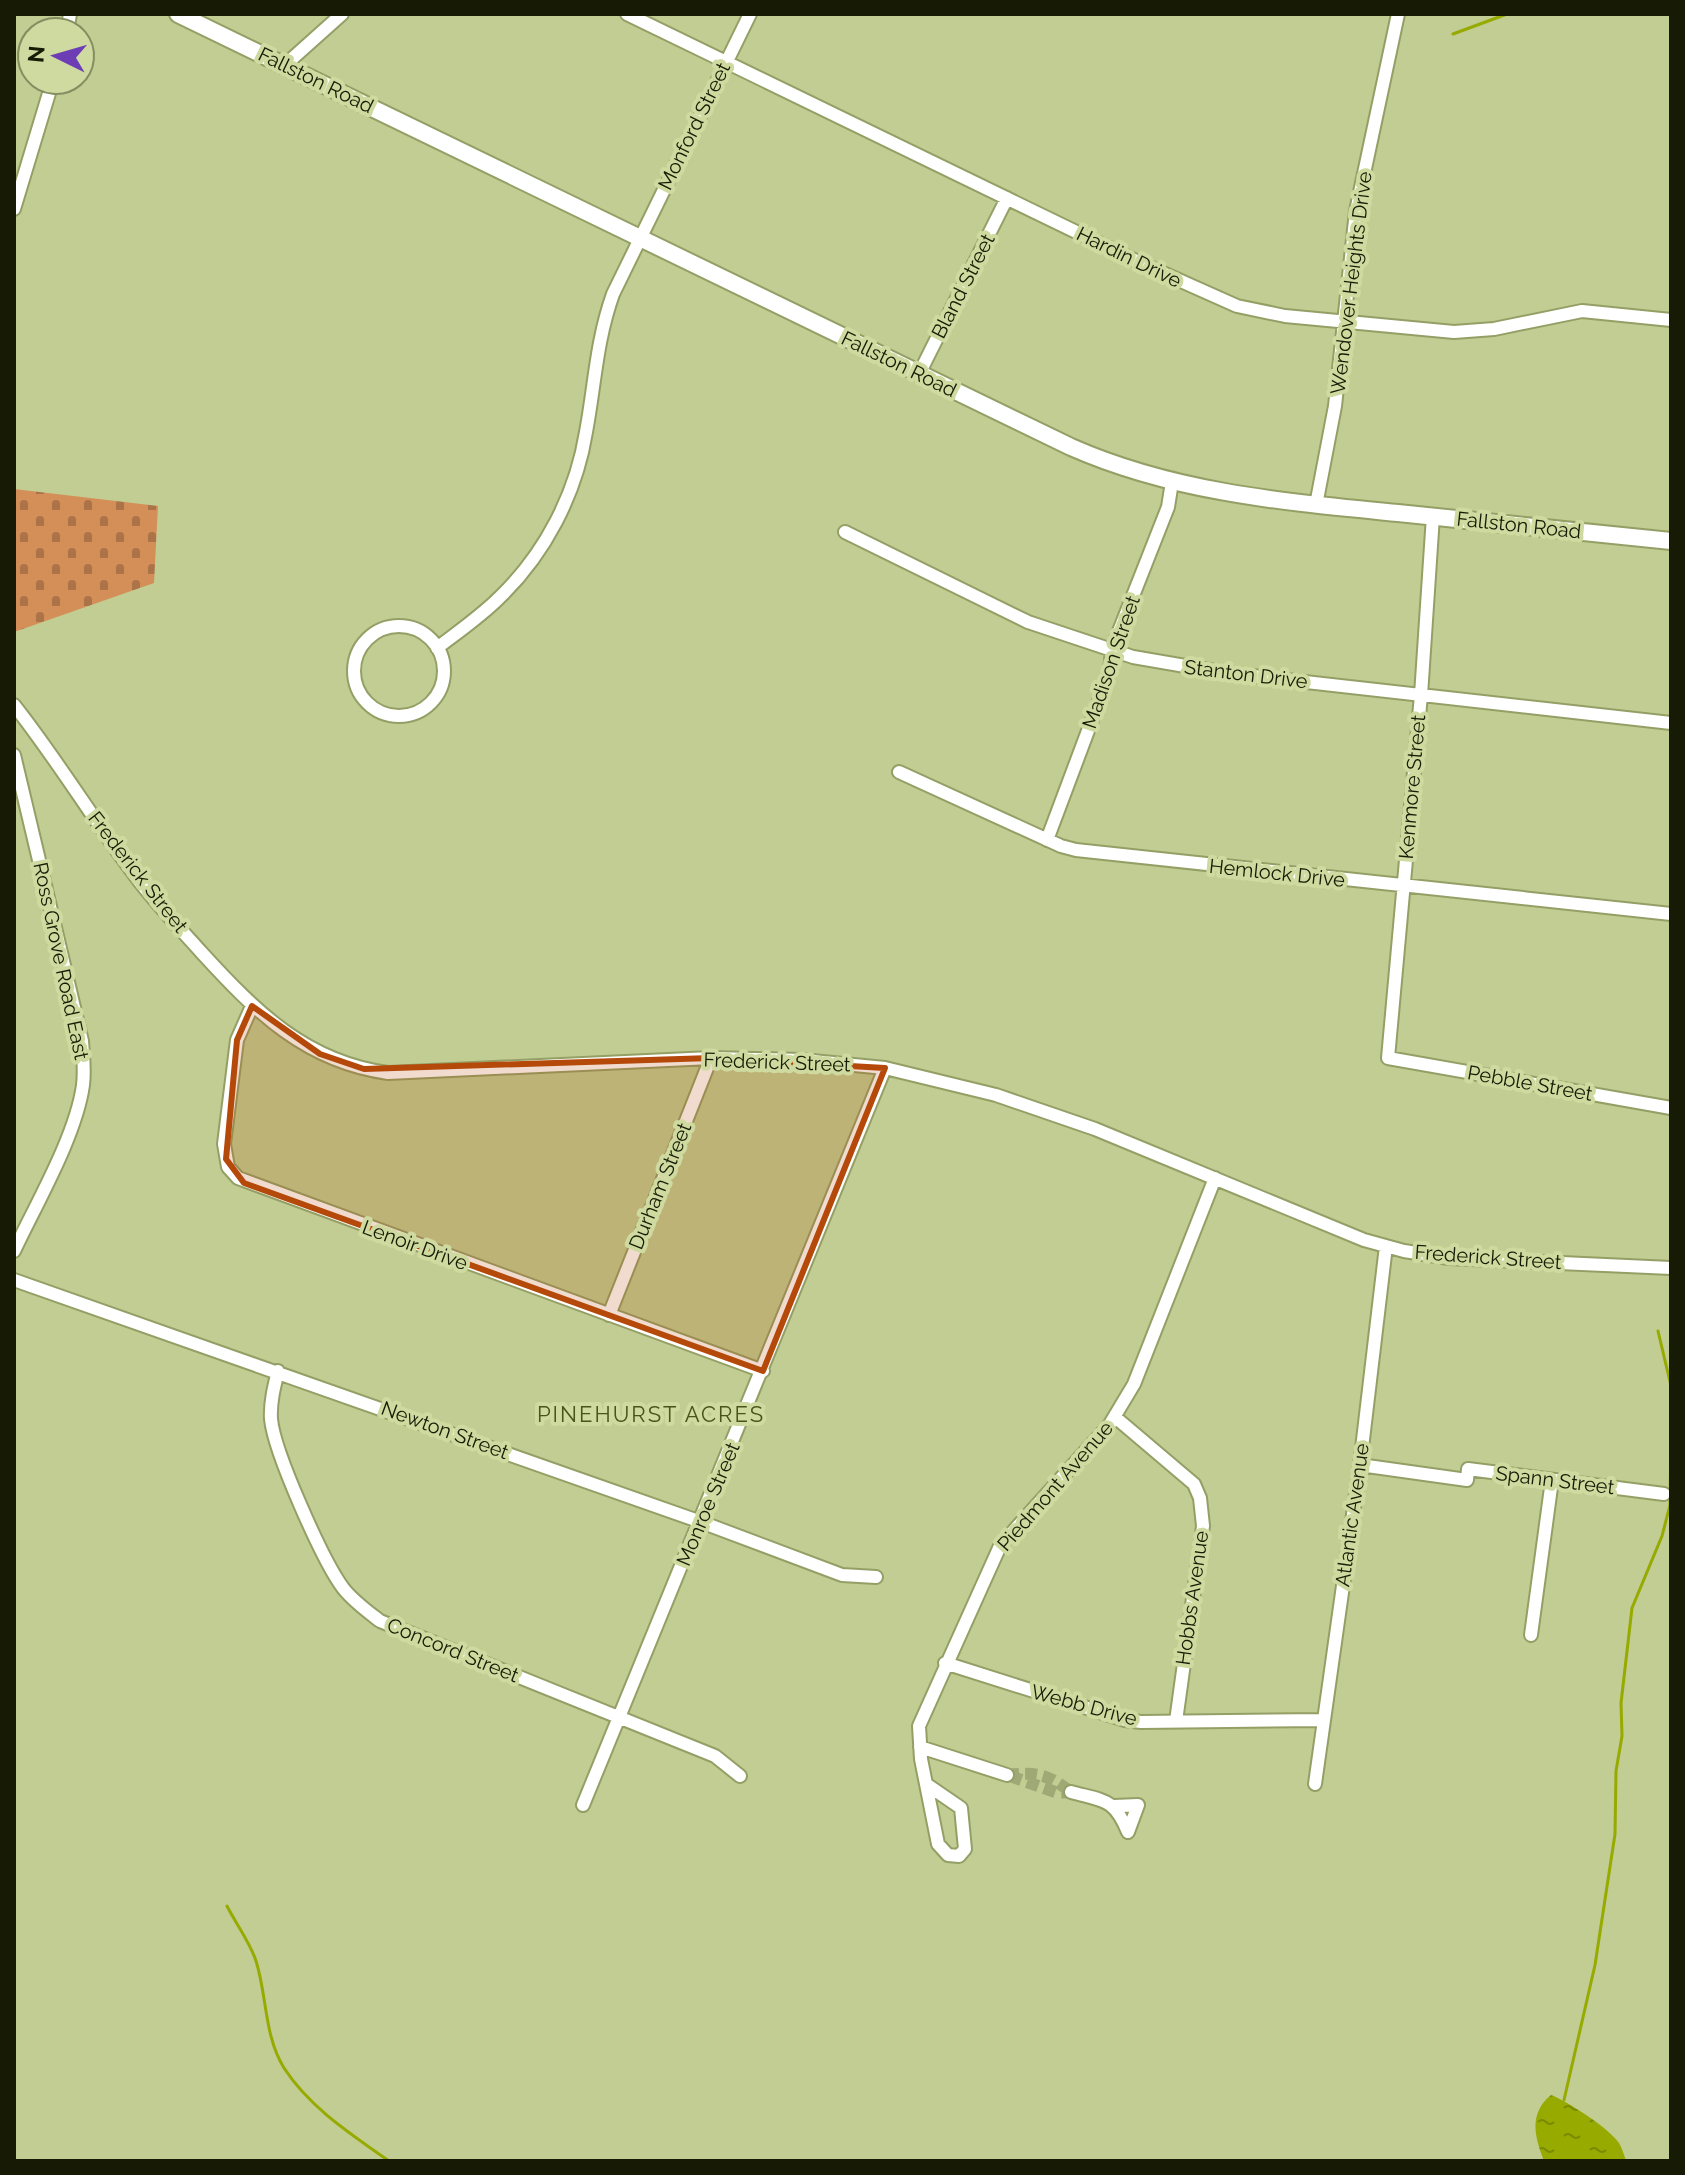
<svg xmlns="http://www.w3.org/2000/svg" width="1685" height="2175" font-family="Raleway,sans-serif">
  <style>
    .cemetery { fill: url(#cemetery-stones) }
    .water { fill: url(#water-ripples) }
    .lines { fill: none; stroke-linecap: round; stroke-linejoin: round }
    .stream { stroke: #97aa00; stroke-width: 3 }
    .minor-tunnel { stroke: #9fa976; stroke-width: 12; stroke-dasharray: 12 6; stroke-linecap: butt }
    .minor-casing { stroke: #949f66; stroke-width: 16 }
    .major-casing { stroke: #949f66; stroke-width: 20 }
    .minor { stroke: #fff; stroke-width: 12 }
    .major { stroke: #fff; stroke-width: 16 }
    .marked { fill: #b4490a; fill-opacity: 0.2; stroke: #b4490a; stroke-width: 6; stroke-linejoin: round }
    .labels { text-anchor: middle; stroke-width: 8; stroke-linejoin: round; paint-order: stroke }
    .street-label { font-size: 20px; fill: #171a04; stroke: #ceda9f }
    .neighbourhood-label { font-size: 22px; letter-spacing: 2px; fill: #4a531b; stroke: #ceda9f }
  </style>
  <defs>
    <pattern id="cemetery-stones" width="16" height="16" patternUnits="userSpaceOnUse" patternTransform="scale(2)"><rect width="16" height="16" fill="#d48e58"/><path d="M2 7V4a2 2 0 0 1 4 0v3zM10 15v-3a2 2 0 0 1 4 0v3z" fill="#ab7347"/></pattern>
    <pattern id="water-ripples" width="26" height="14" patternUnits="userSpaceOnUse" patternTransform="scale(2)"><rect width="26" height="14" fill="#97aa00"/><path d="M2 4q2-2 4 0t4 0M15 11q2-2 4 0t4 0" fill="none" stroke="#7a8a00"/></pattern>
  </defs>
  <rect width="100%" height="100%" fill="#c1cd92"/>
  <!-- cemetery -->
  <path class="cemetery" d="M14 489 158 506 154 583 14 632Z"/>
  <!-- water -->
  <path class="water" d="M1551 2095C1567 2101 1610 2129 1619 2143 1622 2148 1624 2155 1626 2161H1544C1535 2137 1528 2114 1551 2095Z"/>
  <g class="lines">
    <!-- stream -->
    <path class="stream" d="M1453 34 1507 14
      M1658 1331 1671 1386
      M227 1906C236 1924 250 1942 256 1961 267 1995 264 2036 284 2068 310 2108 351 2134 389 2161
      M1564 2100 1595 1965 1615 1834 1616 1771 1622 1736 1621 1703 1632 1608 1662 1536 1670 1505 1671 1436"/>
    <!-- minor-tunnel -->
    <path class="minor-tunnel" d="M1007 1775C1038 1772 1047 1774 1071 1792
      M1010 1776 1058 1793 1071 1792"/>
    <!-- minor casing -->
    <g class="minor-casing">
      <path id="minor" d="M627 14 1136 261 1237 306 1285 316 1454 332 1494 329 1582 311 1671 320
        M67 32 70 14
        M285 65 342 14
        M14 209 53 80
        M919 374 1007 198
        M1316 505 1335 406 1356 211 1398 14
        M1433 516 1421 695 1388 1058 1671 1108
        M845 532 1028 622 1133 657 1226 673 1671 723
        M354 671a45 45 0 1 1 90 0a45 45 0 1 1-90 0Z
        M437 648C458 632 481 616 499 598 545 554 576 494 586 432 595 384 596 342 613 294L750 14
        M14 705C56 758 91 816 131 870 152 900 178 926 202 953 256 1012 306 1062 388 1073L711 1058 802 1060 885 1068 996 1095 1095 1129 1364 1240 1404 1251 1449 1258 1671 1268
        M14 755 82 1041C83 1056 85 1070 83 1085 76 1136 36 1204 14 1251
        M899 772 1061 846 1076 850 1671 914
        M1047 840 1110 672 1112 649 1168 507 1172 482
        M252 1006 237 1040 224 1144 228 1167 238 1178 763 1371
        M14 1280 701 1522 842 1575 876 1577
        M609 1315 711 1058
        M278 1371C274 1387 270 1403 271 1419 274 1452 323 1561 343 1588 353 1601 367 1611 380 1621L715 1756 740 1776
        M1115 1417 1194 1484 1200 1498 1203 1526 1176 1721
        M1360 1465 1467 1480 1468 1469 1664 1494
        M1531 1635 1552 1480
        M945 1663 1125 1720 1141 1722 1324 1720
        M920 1747 1007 1775
        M926 1784 961 1808 965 1849 959 1856 948 1855 938 1844 921 1759 919 1726 1000 1546 1110 1424 1134 1384 1215 1178
        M1315 1784 1360 1465 1386 1246
        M1071 1792C1104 1801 1114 1798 1128 1832
        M583 1805 885 1068
        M1114 1806 1138 1805 1128 1832"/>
    </g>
    <!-- major casing -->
    <g class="major-casing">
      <path id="major" d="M178 14 1071 447C1175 493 1286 502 1398 513 1489 522 1580 531 1671 541"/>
    </g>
    <!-- minor -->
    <use href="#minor" class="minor"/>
    <!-- major -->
    <use href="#major" class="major"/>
  </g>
  <!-- marked area -->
  <path class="marked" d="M252 1006 320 1054 364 1069 711 1058 885 1068 763 1371 244 1183 226 1159 237 1040Z"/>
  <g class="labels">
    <!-- street labels -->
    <g class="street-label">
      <text transform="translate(316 80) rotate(26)" y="7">Fallston Road</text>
      <text transform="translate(694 126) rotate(-64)" y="7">Monford Street</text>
      <text transform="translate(1129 257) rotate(26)" y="7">Hardin Drive</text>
      <text transform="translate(1351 283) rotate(-83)" y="7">Wendover Heights Drive</text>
      <text transform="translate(963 286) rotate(-63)" y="7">Bland Street</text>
      <text transform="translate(899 364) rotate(26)" y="7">Fallston Road</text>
      <text transform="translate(1519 525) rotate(6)" y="7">Fallston Road</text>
      <text transform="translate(1111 662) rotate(-71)" y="7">Madison Street</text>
      <text transform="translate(1246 674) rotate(7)" y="7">Stanton Drive</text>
      <text transform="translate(1412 787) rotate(-85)" y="7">Kenmore Street</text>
      <text transform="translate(138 872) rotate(52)" y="7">Frederick Street</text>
      <text transform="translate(1277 873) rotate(6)" y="7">Hemlock Drive</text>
      <text transform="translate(61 961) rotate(78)" y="7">Ross Grove Road East</text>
      <text transform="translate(777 1062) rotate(2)" y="7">Frederick Street</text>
      <text transform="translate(1530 1083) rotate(10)" y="7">Pebble Street</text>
      <text transform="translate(660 1186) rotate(-68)" y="7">Durham Street</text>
      <text transform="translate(415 1245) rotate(20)" y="7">Lenoir Drive</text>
      <text transform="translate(1488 1257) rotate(4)" y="7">Frederick Street</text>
      <text transform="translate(445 1430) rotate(20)" y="7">Newton Street</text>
      <text transform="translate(1555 1480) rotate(7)" y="7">Spann Street</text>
      <text transform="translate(1055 1486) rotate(-49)" y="7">Piedmont Avenue</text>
      <text transform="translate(708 1504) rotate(-67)" y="7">Monroe Street</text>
      <text transform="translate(1352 1515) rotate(-82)" y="7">Atlantic Avenue</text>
      <text transform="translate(1192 1598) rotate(-82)" y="7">Hobbs Avenue</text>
      <text transform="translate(453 1650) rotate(22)" y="7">Concord Street</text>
      <text transform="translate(1084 1705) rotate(15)" y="7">Webb Drive</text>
    </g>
    <!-- neighbourhood labels -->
    <g class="neighbourhood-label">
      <text x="651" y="1422">PINEHURST ACRES</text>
    </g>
  </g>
  <!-- border -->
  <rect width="1685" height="2175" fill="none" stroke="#171a04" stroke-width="32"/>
  <!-- north arrow -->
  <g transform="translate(56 56) rotate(275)"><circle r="38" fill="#ceda9f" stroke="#858d61" stroke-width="2"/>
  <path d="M0-6L14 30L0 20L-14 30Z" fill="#6c3db5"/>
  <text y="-12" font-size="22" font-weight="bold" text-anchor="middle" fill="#171a04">N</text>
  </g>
</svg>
